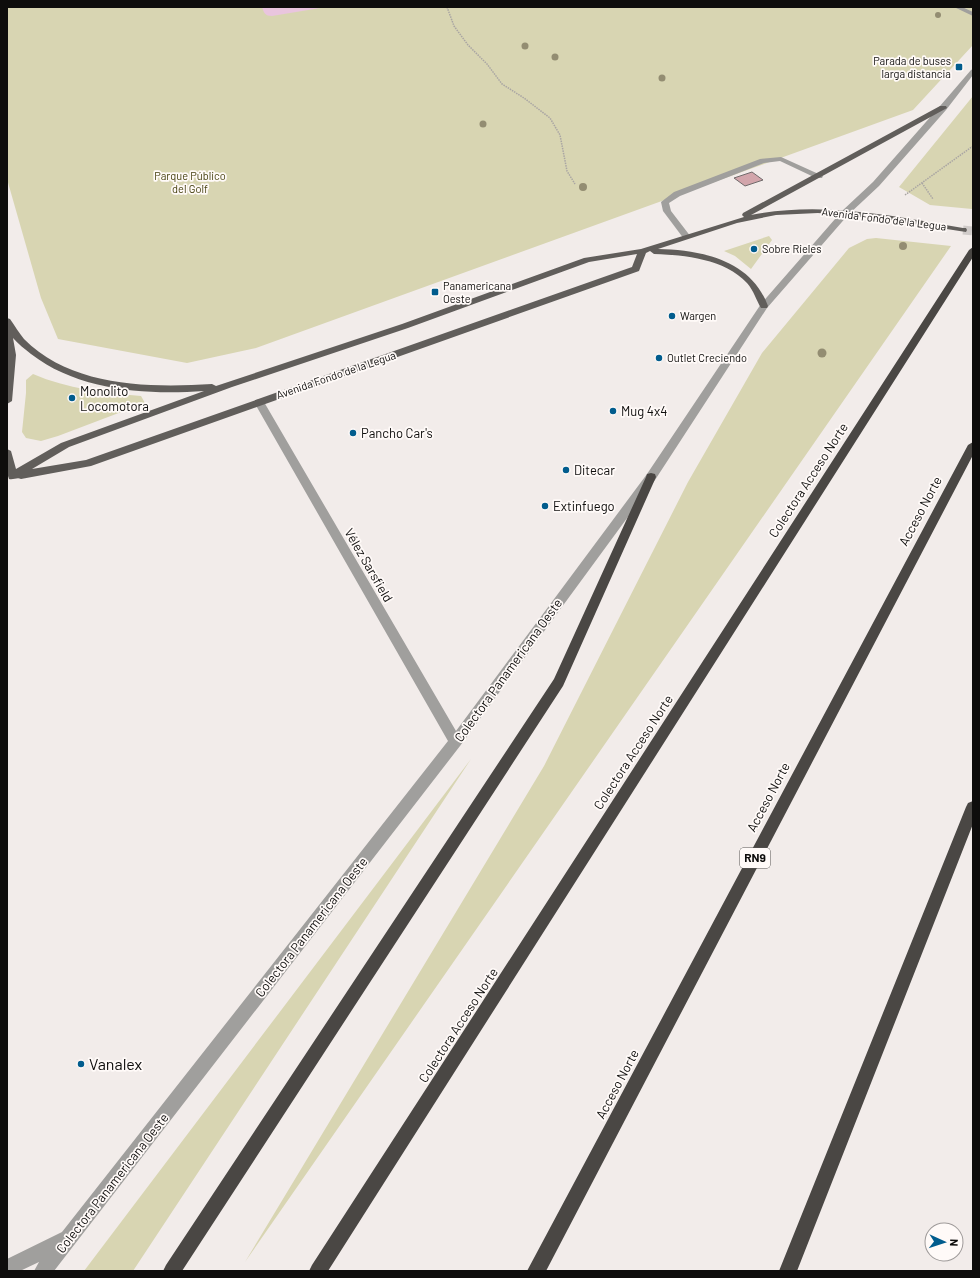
<svg xmlns="http://www.w3.org/2000/svg" width="980" height="1278" font-family="Barlow,sans-serif">
  <style>
    .green { fill: #d8d5b2 }
    .water { fill: #e9c5de }
    .building { fill: #d2a5ab; stroke: #706a6b }
    .lines { fill: none; stroke-linecap: round; stroke-linejoin: round }
    .major-tunnel { stroke: #d0cbc9; stroke-width: 9; stroke-dasharray: 9 4.5; stroke-linecap: butt }
    .path { stroke: #a9a5a3; stroke-width: 1.5; stroke-dasharray: 1.5 1; stroke-linecap: butt }
    .minor { fill: #a09f9d; fill-rule: evenodd }
    .major { fill: #615e5b; fill-rule: evenodd }
    .highway { fill: #4a4744; fill-rule: evenodd }
    .tree { fill: #938d72 }
    .poi-dot { fill: #015c8d; stroke: #fffaf8; stroke-width: 1.5 }
    .labels { text-anchor: middle; stroke-width: 3.5; stroke-linejoin: round; paint-order: stroke }
    .far-poi-label { font-size: 11px; fill: #0e0d0c; stroke: #fffaf8; text-anchor: start }
    .far-park-label { font-size: 11px; fill: #45400f; stroke: #fffaf8 }
    .far-street-label { font-size: 11px; fill: #0e0d0c; stroke: #fffaf8 }
    .shield { fill: #fffaf8; stroke: #565453; stroke-width: 1 }
    .shield-label { font-size: 12px; font-weight: bold; fill: #0e0d0c }
    .poi-label { font-size: 13px; fill: #0e0d0c; stroke: #fffaf8; text-anchor: start }
    .street-label { font-size: 13px; fill: #0e0d0c; stroke: #fffaf8 }
    .near-poi-label { font-size: 16px; fill: #0e0d0c; stroke: #fffaf8; text-anchor: start }
  </style>
  <rect width="100%" height="100%" fill="#f2ecea"/>
  <!-- green -->
  <path class="green" d="M7 7H973V45L913 110 256 348 187 363 58 339 41 298 7 179Z
    M973 96V206L972 209 930 205 899 187Z
    M769 236 772 240 751 269 735 256 724 251Z
    M876 238 951 246 245 1262 544 766 688 482 762 353 849 248 867 239Z
    M33 374C68 389 104 393 141 396L145 403 58 436 41 441 26 438 22 432 26 393V380Z
    M471 759 133 1271H84Z"/>
  <!-- water -->
  <path class="water" d="M262 7H326L272 16C265 16 264 13 262 7Z"/>
  <!-- building -->
  <path class="building" d="M752 172 763 180 745 186 734 178Z"/>
  <g class="lines">
    <!-- major-tunnel -->
    <path class="major-tunnel" d="M963 230 973 231"/>
    <!-- path -->
    <path class="path" d="M447 7 454 26 468 45 487 64 502 84 524 98 550 118 560 135 567 171 575 184
      M922 183 933 199
      M905 195 973 146"/>
    <!-- minor -->
    <path class="minor" d="M954 7H962L973 12V16Z
      M973 69V75L946 110 879 186 848 215 767 308 655 480 460 746 54 1271H34L39 1262 20 1271H7V1259L62 1232 448 741 254 402 256 400 259 399 264 402 456 731 647 474 761 304 842 211 873 182 940 106 971 70Z
      M781 157 823 176 822 178H816L780 161 764 163 680 196 669 203 671 211 691 237 687 239H684L663 211 661 202 674 192 760 159Z"/>
    <!-- major -->
    <path class="major" d="M940 106H946L947 108 751 215C823 201 892 216 963 228H966L967 230 966 232 882 219 818 213 776 215 737 223 658 249C702 250 751 260 768 306L767 308H761C756 300 754 291 747 283 725 259 685 255 654 254L650 251 646 253 639 271 91 466 21 479C17 477 14 480 9 479L8 476 7 449 11 451 16 469 61 443 204 391C146 395 79 391 31 354 25 349 18 344 13 338L16 355 12 401 7 404V318L10 319C15 326 19 333 24 339 71 387 150 388 212 384L216 386 402 324 584 258 641 249 744 217 742 215 743 213ZM637 254 632 267 86 460 32 469 69 447 232 387 408 328 589 262Z"/>
    <!-- highway -->
    <path class="highway" d="M973 247V257L328 1271H309L312 1265 969 250Z
      M973 442V455L546 1271H527L968 445Z
      M651 473 655 474 656 477 563 686 182 1271H163L166 1265 554 679 646 477 647 474Z
      M973 801V824L797 1271H779L966 807 968 803Z"/>
  </g>
  <!-- trees -->
  <g class="tree">
    <circle cx="938" cy="15" r="3"/>
    <circle cx="525" cy="46" r="3.5"/>
    <circle cx="555" cy="57" r="3.5"/>
    <circle cx="662" cy="78" r="3.5"/>
    <circle cx="483" cy="124" r="3.5"/>
    <circle cx="583" cy="187" r="4"/>
    <circle cx="903" cy="246" r="4"/>
    <circle cx="822" cy="353" r="4.5"/>
  </g>
  <!-- markers -->
  <g class="poi-dot">
    <rect x="955" y="63" width="8" height="8" rx="2"/>
    <circle cx="754" cy="249" r="4"/>
    <rect x="431" y="288" width="8" height="8" rx="2"/>
    <circle cx="672" cy="316" r="4"/>
    <circle cx="659" cy="358" r="4"/>
    <circle cx="72" cy="398" r="4"/>
    <circle cx="613" cy="411" r="4"/>
    <circle cx="353" cy="433" r="4"/>
    <circle cx="566" cy="470" r="4"/>
    <circle cx="545" cy="506" r="4"/>
    <circle cx="81" cy="1064" r="4"/>
  </g>
  <g class="labels">
    <!-- far-poi labels -->
    <g class="far-poi-label">
      <text x="951" y="65" text-anchor="end">Parada de buses<tspan x="951" dy="13">larga distancia</tspan></text>
      <text x="762" y="253">Sobre Rieles</text>
      <text x="443" y="290">Panamericana<tspan x="443" dy="13">Oeste</tspan></text>
      <text x="680" y="320">Wargen</text>
      <text x="667" y="362">Outlet Creciendo</text>
    </g>
    <!-- far-park labels -->
    <g class="far-park-label">
      <text x="190" y="180">Parque Público<tspan x="190" dy="13">del Golf</tspan></text>
    </g>
    <!-- far-street labels -->
    <g class="far-street-label">
      <text transform="translate(884 219) rotate(7)" y="4">Avenida Fondo de la Legua</text>
      <text transform="translate(336 375) rotate(-19)" y="4">Avenida Fondo de la Legua</text>
    </g>
    <!-- shield labels -->
    <rect class="shield" x="740" y="848" width="30" height="20" rx="3"/>
    <g class="shield-label">
      <text x="755" y="862">RN9</text>
    </g>
    <!-- poi labels -->
    <g class="poi-label">
      <text x="80" y="396">Monolito<tspan x="80" dy="15">Locomotora</tspan></text>
      <text x="621" y="416">Mug 4x4</text>
      <text x="361" y="438">Pancho Car's</text>
      <text x="574" y="475">Ditecar</text>
      <text x="553" y="511">Extinfuego</text>
    </g>
    <!-- street labels -->
    <g class="street-label">
      <text transform="translate(808 480) rotate(-57)" y="5">Colectora Acceso Norte</text>
      <text transform="translate(920 511) rotate(-62)" y="5">Acceso Norte</text>
      <text transform="translate(369 565) rotate(60)" y="5">Vélez Sarsfield</text>
      <text transform="translate(508 670) rotate(-54)" y="5">Colectora Panamericana Oeste</text>
      <text transform="translate(633 752) rotate(-57)" y="5">Colectora Acceso Norte</text>
      <text transform="translate(768 797) rotate(-62)" y="5">Acceso Norte</text>
      <text transform="translate(311 927) rotate(-52)" y="5">Colectora Panamericana Oeste</text>
      <text transform="translate(458 1025) rotate(-57)" y="5">Colectora Acceso Norte</text>
      <text transform="translate(617 1084) rotate(-62)" y="5">Acceso Norte</text>
      <text transform="translate(112 1183) rotate(-52)" y="5">Colectora Panamericana Oeste</text>
    </g>
    <!-- near-poi labels -->
    <g class="near-poi-label">
      <text x="89" y="1070">Vanalex</text>
    </g>
  </g>
  <!-- border -->
  <rect width="980" height="1278" fill="none" stroke="#0e0d0c" stroke-width="16"/>
  <!-- north arrow -->
  <g transform="translate(944 1242) rotate(93)"><circle r="19" fill="#fffaf8" stroke="#9f9b9a"/>
  <path d="M0-3L7 15L0 10L-7 15Z" fill="#015c8d"/>
  <text y="-6" font-size="11" font-weight="bold" text-anchor="middle" fill="#0e0d0c">N</text>
  </g>
</svg>
